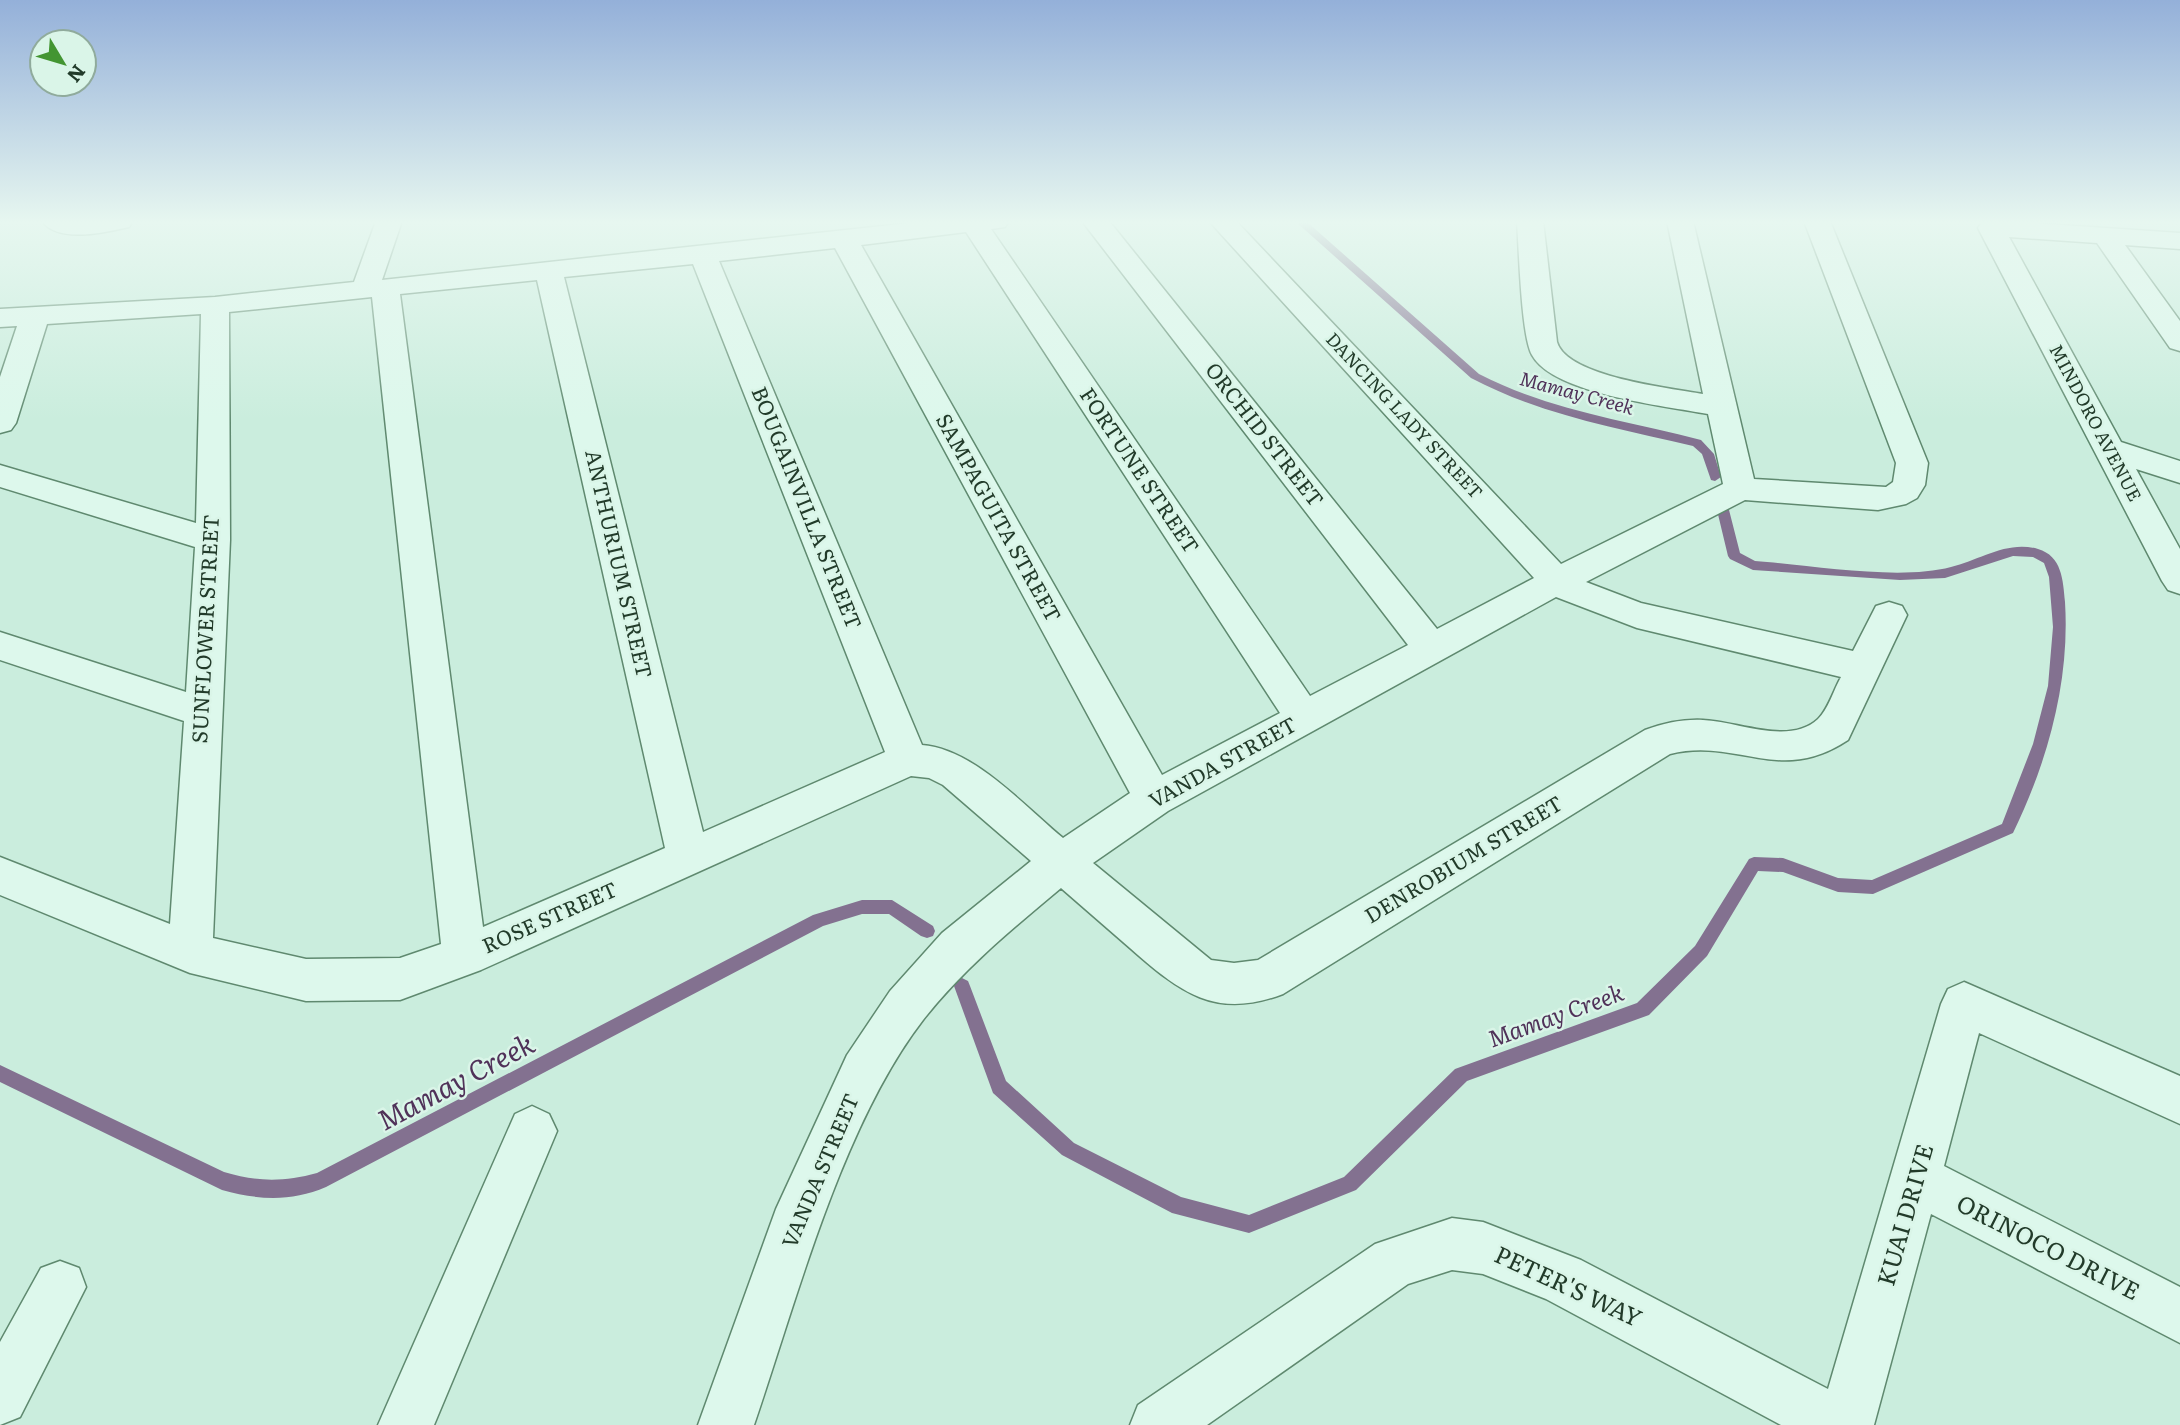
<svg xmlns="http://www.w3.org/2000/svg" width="2180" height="1425" font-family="Literata,serif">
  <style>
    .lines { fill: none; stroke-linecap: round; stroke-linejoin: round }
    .stream { fill: #837190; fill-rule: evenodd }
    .minor-casing { stroke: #5f896f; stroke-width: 3 }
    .minor { fill: #ddf8ec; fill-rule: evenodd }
    .labels { text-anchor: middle; stroke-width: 5; stroke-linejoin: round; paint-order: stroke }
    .far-street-label { font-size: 18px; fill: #223b2a; stroke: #daf5e8 }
    .far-water-label { font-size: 19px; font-style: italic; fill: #503259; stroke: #daf5e8 }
    .street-label { font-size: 21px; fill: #223b2a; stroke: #daf5e8 }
    .water-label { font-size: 23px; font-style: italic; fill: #503259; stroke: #daf5e8 }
    .near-street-label { font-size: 24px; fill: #223b2a; stroke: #daf5e8 }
    .near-water-label { font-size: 28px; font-style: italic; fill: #503259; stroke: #daf5e8 }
  </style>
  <rect width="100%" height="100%" fill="#caeddd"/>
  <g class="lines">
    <!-- stream -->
    <path class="stream" d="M1295 221H1306L1479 374C1551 411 1624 420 1701 440L1714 454 1721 477 1715 481 1711 480 1702 454 1693 446C1617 428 1541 415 1471 378Z
      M1722 502 1728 506 1740 553 1755 561C1810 565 1899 581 1951 567 1980 560 2007 540 2038 549 2062 556 2063 580 2065 602 2070 681 2048 761 2013 833L1873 894 1838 892 1783 872 1758 871 1707 956 1649 1015 1467 1081 1356 1190 1249 1233 1172 1213 1062 1155 993 1093 954 986 956 981 962 978 968 981 970 986 1006 1081 1074 1143 1181 1197 1249 1215 1344 1177 1455 1069 1637 1003 1695 946 1749 859 1754 857 1783 858 1838 878 1872 880 2002 824 2033 744 2048 686 2053 627 2049 577 2044 563 2033 557 2013 556 1945 578 1900 580 1753 570 1730 559 1728 556 1716 506Z
      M862 900H892L933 926 935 931 933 936 927 938 921 936 889 914H862L823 926 326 1187C291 1202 258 1200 222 1190L0 1082V1065L224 1172C257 1182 284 1182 317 1173L813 915Z"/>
    <!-- minor casing -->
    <g class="minor-casing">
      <path id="minor" d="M42 221H133L129 227C107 232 58 244 42 221Z
        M376 221H402L382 280 929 221H1009L1005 227 991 229 1310 696 1408 645 1082 221H1109L1437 629 1534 578 1209 221H1236L1561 564 1723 484 1708 414C1666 406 1553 394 1532 355 1521 336 1519 248 1517 221H1543L1557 342C1567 377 1670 388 1703 394L1667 221H1693L1754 479 1886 487 1893 482 1896 463 1804 221H1830L1928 463 1925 485 1917 498 1906 504 1878 510 1745 500 1586 582 1641 603 1853 651 1876 606 1889 602 1902 606 1907 615 1848 740C1779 786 1737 737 1670 754L1283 994C1215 1020 1180 992 1130 948 1107 928 1084 908 1061 888 1012 929 963 969 923 1020 842 1125 797 1299 754 1425H698L776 1209 847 1055 890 991 942 933 1031 861 943 785 929 778 911 776 481 970 400 1000 306 1001 190 973 0 895V857L170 924 184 721 0 660V632L186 692 195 547 0 487V465L196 523 201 314 47 324 16 423 11 430 0 433V377L17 326 0 327V309L215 297 354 282ZM966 232 1280 713 1162 775 861 245ZM835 248 1130 793 1063 838C1024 806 974 749 922 745L719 261ZM693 264 885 752 703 832 564 277ZM537 280 665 848 483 927 400 294ZM372 297 441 944 400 958 306 959 213 938 230 540 229 312ZM1556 597 1637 628 1841 677C1834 689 1828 710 1818 719 1789 746 1737 721 1703 720 1683 719 1664 723 1645 730L1258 960 1234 963 1211 960 1093 863 1168 811Z
        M2002 221 2180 233V249L2125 245 2180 321V351L2170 348 2097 243 2009 237 2121 442 2180 461V483L2136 469 2180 549V594L2168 590 2162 581 1978 228 1982 222Z
        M1964 982 2180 1076V1124L1979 1033 1944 1166 2180 1287V1343L1931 1214 1874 1425H1781L1546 1299 1483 1274 1452 1270 1408 1284 1207 1425H1130L1138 1405 1375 1244 1452 1218 1483 1222 1581 1260 1828 1389 1941 1004 1948 989Z
        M532 1106 549 1114 557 1131 434 1425H378L515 1114Z
        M60 1261 79 1268 86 1287 20 1417 0 1425V1342L41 1268Z"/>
    </g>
    <!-- minor -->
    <use href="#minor" class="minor"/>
  </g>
  <!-- sky -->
  <linearGradient id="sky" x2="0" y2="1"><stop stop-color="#94b0d9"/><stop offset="0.53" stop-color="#e7f7f0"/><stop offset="1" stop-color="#e7f7f0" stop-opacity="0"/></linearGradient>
  <rect width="2180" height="420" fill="url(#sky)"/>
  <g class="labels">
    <!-- far-street labels -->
    <g class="far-street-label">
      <text transform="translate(1404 416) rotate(47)" y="6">DANCING LADY STREET</text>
      <text transform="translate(2095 423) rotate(62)" y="6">MINDORO AVENUE</text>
    </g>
    <!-- far-water labels -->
    <g class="far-water-label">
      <text transform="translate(1577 393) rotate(15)" y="7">Mamay Creek</text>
    </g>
    <!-- street labels -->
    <g class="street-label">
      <text transform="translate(1264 435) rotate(52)" y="7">ORCHID STREET</text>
      <text transform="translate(1139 471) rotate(56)" y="7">FORTUNE STREET</text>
      <text transform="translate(806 508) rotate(68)" y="7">BOUGAINVILLA STREET</text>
      <text transform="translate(998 518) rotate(61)" y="7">SAMPAGUITA STREET</text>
      <text transform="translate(618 564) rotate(77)" y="7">ANTHURIUM STREET</text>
      <text transform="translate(206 629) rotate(-87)" y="7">SUNFLOWER STREET</text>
      <text transform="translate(1223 763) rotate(-29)" y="7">VANDA STREET</text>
      <text transform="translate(1464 860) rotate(-31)" y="7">DENROBIUM STREET</text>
      <text transform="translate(550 918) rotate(-24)" y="7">ROSE STREET</text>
      <text transform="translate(821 1171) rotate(-67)" y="7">VANDA STREET</text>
    </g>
    <!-- water labels -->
    <g class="water-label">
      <text transform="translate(1556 1016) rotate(-20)" y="8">Mamay Creek</text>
    </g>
    <!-- near-street labels -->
    <g class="near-street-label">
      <text transform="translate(1906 1215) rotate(-74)" y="8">KUAI DRIVE</text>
      <text transform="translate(2048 1248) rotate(27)" y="8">ORINOCO DRIVE</text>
      <text transform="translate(1568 1287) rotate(25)" y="8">PETER'S WAY</text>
    </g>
    <!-- near-water labels -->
    <g class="near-water-label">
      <text transform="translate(456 1082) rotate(-28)" y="10">Mamay Creek</text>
    </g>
  </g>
  <!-- north arrow -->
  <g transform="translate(63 63) rotate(128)"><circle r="33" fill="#daf5e8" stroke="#90ab9c" stroke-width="2"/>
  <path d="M0-5L12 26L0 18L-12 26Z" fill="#439532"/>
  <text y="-10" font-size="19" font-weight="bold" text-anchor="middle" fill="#223b2a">N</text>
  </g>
</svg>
